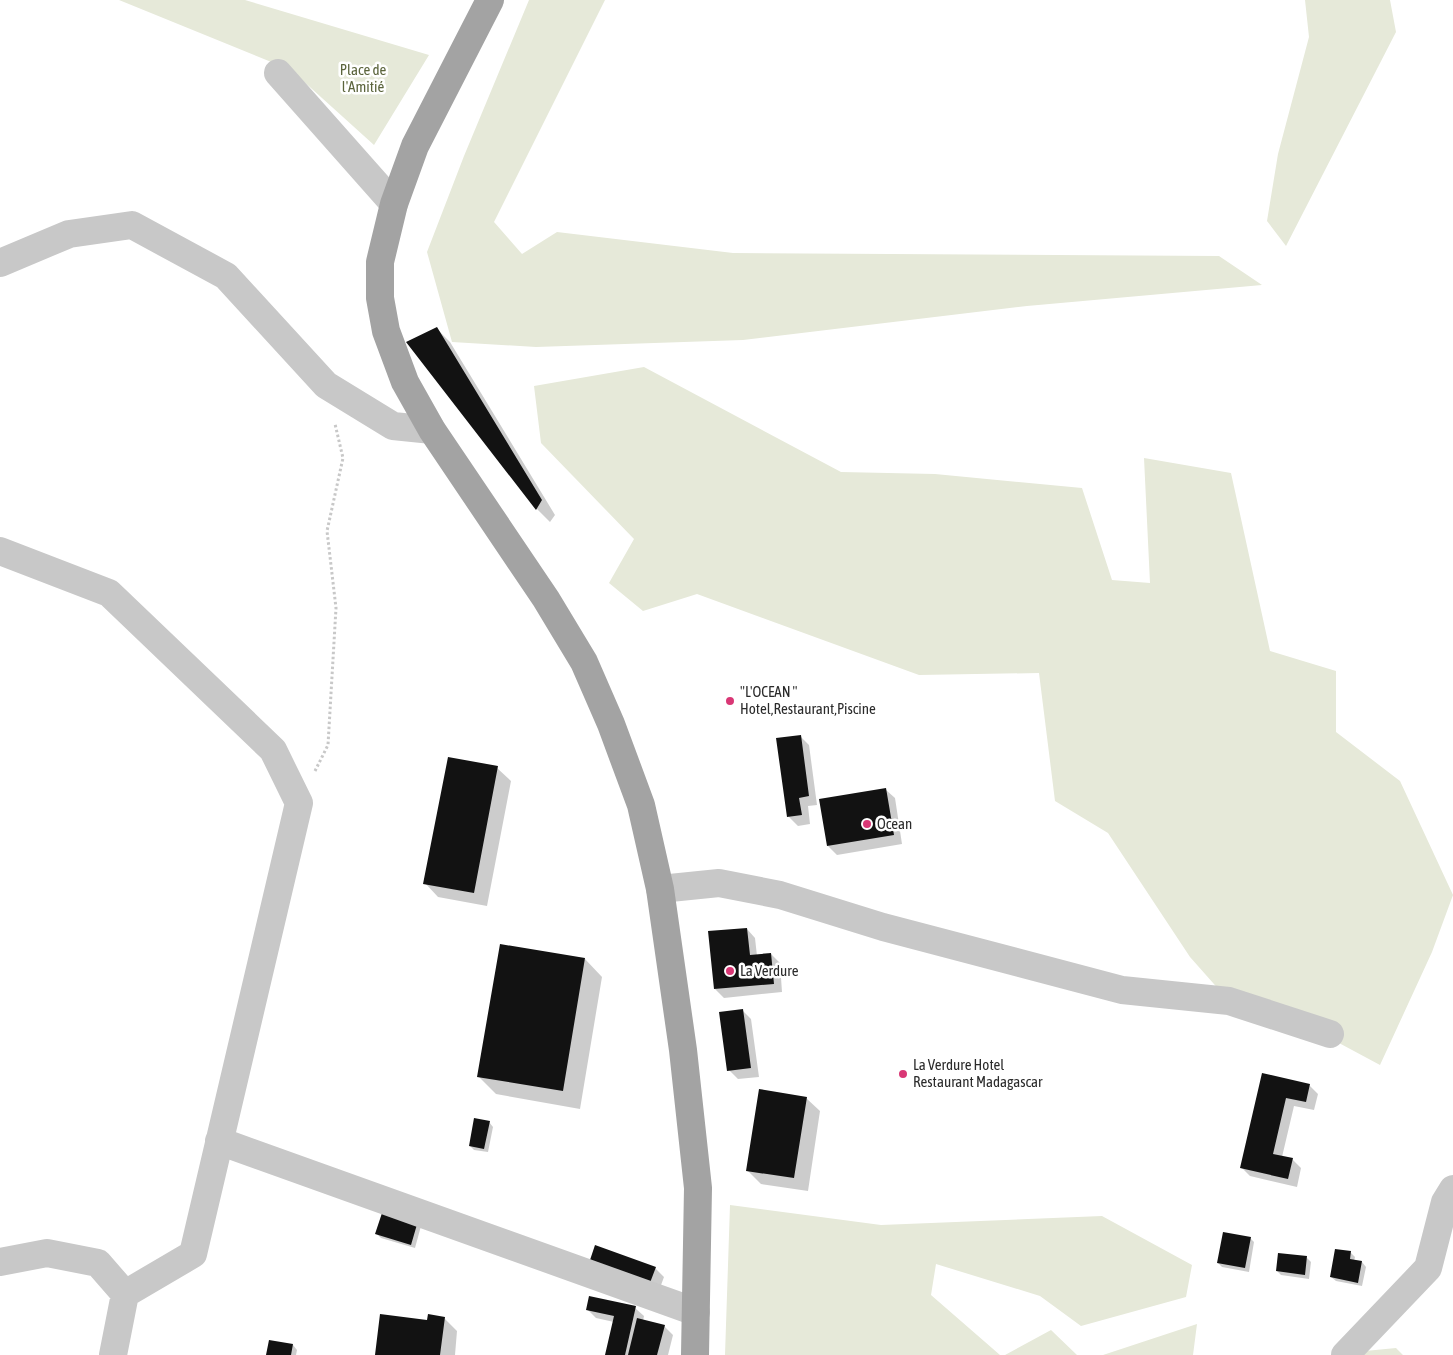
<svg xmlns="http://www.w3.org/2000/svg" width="1453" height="1355" font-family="'Asap Condensed',sans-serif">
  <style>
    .green { fill: #e6e9d9 }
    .shadow { fill: #0003 }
    .building { fill: #121212 }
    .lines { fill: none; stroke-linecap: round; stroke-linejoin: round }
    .path { stroke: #c8c8c8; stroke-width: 3; stroke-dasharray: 2.5 2.5; stroke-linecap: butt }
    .minor { stroke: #c8c8c8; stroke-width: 28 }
    .major { stroke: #a3a3a3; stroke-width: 28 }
    .poi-dot { fill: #d93775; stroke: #fff; stroke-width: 2 }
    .labels { text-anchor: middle; stroke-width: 5; stroke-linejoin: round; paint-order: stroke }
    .park-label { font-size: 15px; fill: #5b643c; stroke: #fff }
    .poi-label { font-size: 15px; fill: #2b2b2b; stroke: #fff; text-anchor: start }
  </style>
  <rect width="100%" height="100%" fill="#fff"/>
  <!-- green -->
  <path class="green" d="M119 0H245L429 55 374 145 291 70Z
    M529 0H605L494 222 522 254 557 232 733 253 1219 256 1262 285 1027 306 743 340 536 347 452 342 427 252 464 156Z
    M1305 0H1390L1396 32 1286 246 1267 221 1278 154 1309 37Z
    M644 367 841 472 935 474 1082 488 1112 580 1150 583 1144 458 1231 473 1270 651 1336 671V732L1400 781 1453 895 1432 952 1380 1065 1311 1028 1229 1001 1190 957 1108 833 1055 801 1039 673 919 675 697 594 643 611 609 583 634 539 541 443 534 386Z
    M730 1205 881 1225 1102 1216 1192 1265 1186 1297 1081 1326 1040 1296 936 1264 931 1295 1000 1355H725Z
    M1197 1324 1193 1355H1103Z
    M1051 1330 1077 1355H1005Z
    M1396 1348 1403 1355H1333L1334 1354Z"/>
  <!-- shadow -->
  <path class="shadow" d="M436 328 450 342 555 515 550 522 537 509 408 342Z
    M800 736 809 745 817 805 808 806 810 824 798 826 789 817 777 739Z
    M497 768 511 781 487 906 438 897 425 883Z
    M886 790 895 798 902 844 837 855 828 846Z
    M747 929 755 938 757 956 771 954 780 963 782 992 724 998 715 989Z
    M585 959 602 977 580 1109 496 1094 478 1076Z
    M742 1010 751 1019 759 1077 738 1079 729 1070Z
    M1263 1074 1309 1085 1318 1094 1314 1110 1294 1106 1282 1157 1292 1159 1301 1168 1297 1187 1250 1176 1241 1167Z
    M806 1098 820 1111 808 1191 761 1184 748 1171Z
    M489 1122 493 1127 488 1152 474 1150 470 1146Z
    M384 1211 421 1226 415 1248 381 1238 377 1234Z
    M1250 1238 1254 1242 1249 1272 1222 1267 1218 1263Z
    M1336 1250 1351 1253 1355 1257 1354 1261 1362 1262 1366 1267 1362 1286 1336 1281 1331 1277Z
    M1307 1258 1311 1262 1309 1279 1281 1275 1277 1271Z
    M655 1268 664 1277 657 1296 598 1274Z
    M635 1308 644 1316 643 1321 664 1326 673 1335 668 1355H606L614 1322 596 1318 587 1309Z
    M444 1318 457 1331 455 1355H376L429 1322Z
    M293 1345 297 1350 296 1355H268Z"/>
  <!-- building -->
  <path class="building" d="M437 327 542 500 536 510 406 342Z
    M801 735 809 796 799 798 802 815 787 817 776 738Z
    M448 757 498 766 474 893 423 884Z
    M886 788 894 835 827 846 819 799Z
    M747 928 750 955 771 953 774 984 714 989 708 931Z
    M500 944 585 958 563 1091 477 1077Z
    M743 1009 751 1068 727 1071 719 1012Z
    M1262 1073 1310 1084 1306 1102 1286 1098 1273 1154 1293 1158 1288 1179 1240 1168Z
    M759 1089 807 1097 794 1178 746 1171Z
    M474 1118 490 1121 484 1149 469 1146Z
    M383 1210 418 1221 411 1245 375 1234Z
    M1223 1232 1251 1237 1245 1268 1217 1263Z
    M595 1245 656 1267 648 1288 588 1266Z
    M1335 1249 1351 1251 1350 1259 1362 1261 1358 1283 1330 1277Z
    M1278 1253 1307 1256 1305 1275 1276 1271Z
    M589 1296 636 1306 625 1355H605L614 1316 586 1310Z
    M380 1314 427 1320 428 1314 445 1317 440 1355H375Z
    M637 1318 665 1325 657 1355H628Z
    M269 1340 293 1344 291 1355H266Z"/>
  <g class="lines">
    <!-- path -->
    <path class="path" d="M315 771 328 745 336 608 327 531 343 458 335 424"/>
    <!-- minor -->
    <path class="minor" d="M278 73 394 204
      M0 263 69 234 132 225 226 276 326 385 393 426 432 430
      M0 551 109 593 273 750 299 803 193 1254 125 1294 113 1355
      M660 889 719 883 780 895 883 927 1122 990 1229 1001 1330 1034
      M219 1141 696 1312
      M0 1262 47 1253 98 1263 125 1294
      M1345 1355 1428 1268 1445 1202 1453 1189"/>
    <!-- major -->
    <path class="major" d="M490 0 415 146 394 204 380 262V298L386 331 405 382 432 430 546 599 584 662 611 724 641 805 660 889 683 1050 698 1188 695 1355"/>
  </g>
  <!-- markers -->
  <g class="poi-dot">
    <circle cx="730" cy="701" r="5"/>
    <circle cx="867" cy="824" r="5"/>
    <circle cx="730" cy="971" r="5"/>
    <circle cx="903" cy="1074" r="5"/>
  </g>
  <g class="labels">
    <!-- park labels -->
    <g class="park-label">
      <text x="363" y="75">Place de<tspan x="363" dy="17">l'Amitié</tspan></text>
    </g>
    <!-- poi labels -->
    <g class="poi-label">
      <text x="740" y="697">"L'OCEAN "<tspan x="740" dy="17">Hotel,Restaurant,Piscine</tspan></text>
      <text x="877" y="829">Ocean</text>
      <text x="740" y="976">La Verdure</text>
      <text x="913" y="1070">La Verdure Hotel<tspan x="913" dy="17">Restaurant Madagascar</tspan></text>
    </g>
  </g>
</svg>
